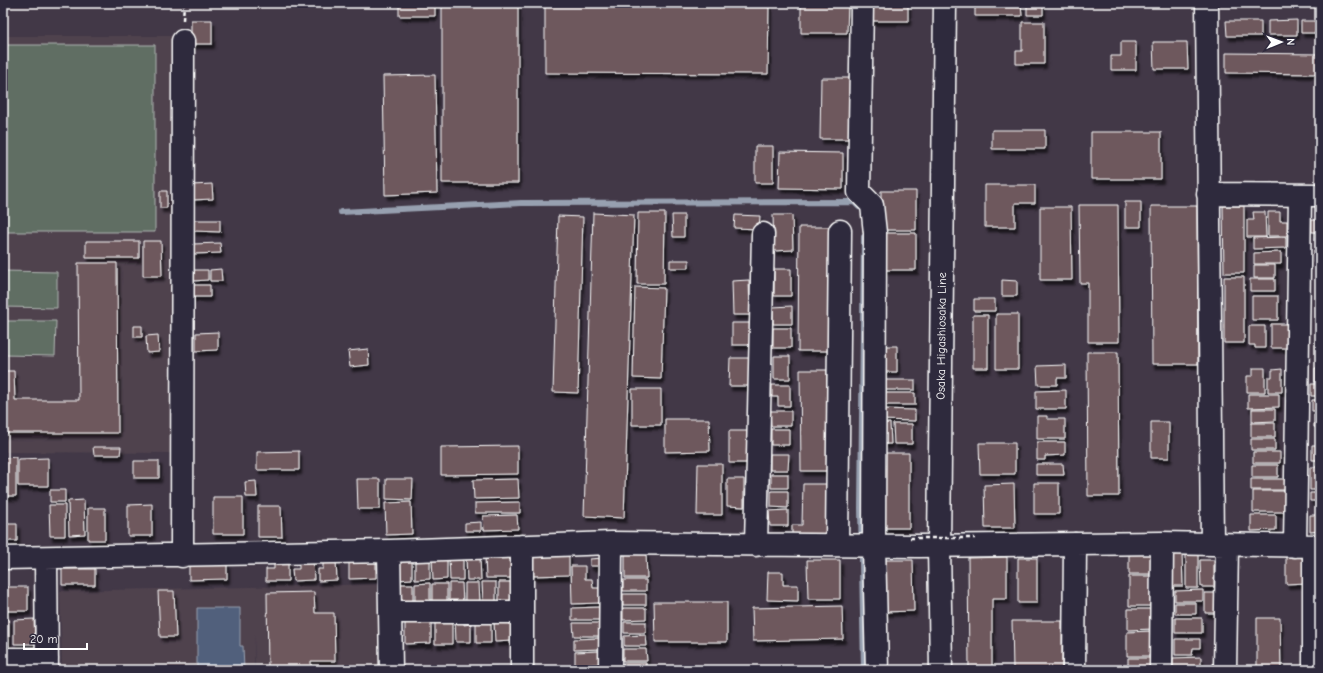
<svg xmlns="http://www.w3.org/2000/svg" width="1323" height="673" font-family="'Comic Neue',sans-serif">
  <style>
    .built { fill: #4f424e }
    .green { fill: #606e64; stroke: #b0b6b2 }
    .water { fill: #51617b; stroke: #97a0b0 }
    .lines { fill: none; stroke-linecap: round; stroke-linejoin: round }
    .stream { stroke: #97a0b0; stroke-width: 6 }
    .building { fill: #6e585d; stroke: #fff; filter: url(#shadow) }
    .minor-casing { stroke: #fff; stroke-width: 25 }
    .major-casing { stroke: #fff; stroke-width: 25 }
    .path { stroke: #fff; stroke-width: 2.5; stroke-dasharray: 4 3; stroke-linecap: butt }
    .minor { stroke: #2f2a3d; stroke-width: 22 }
    .major { stroke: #2f2a3d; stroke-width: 22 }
    .path-bridge { stroke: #fff; stroke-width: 2.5; stroke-dasharray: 4 3; stroke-linecap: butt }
    .labels { text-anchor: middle; stroke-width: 4; stroke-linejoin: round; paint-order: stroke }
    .street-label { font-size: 12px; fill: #fff; stroke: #2f2a3d }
  </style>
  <defs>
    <filter id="shadow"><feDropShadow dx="2.5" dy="4.5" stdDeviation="1" flood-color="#0009"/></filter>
  </defs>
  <rect width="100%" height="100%" fill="#423847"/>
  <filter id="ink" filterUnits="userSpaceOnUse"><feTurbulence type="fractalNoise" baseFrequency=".025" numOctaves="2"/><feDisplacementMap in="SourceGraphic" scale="8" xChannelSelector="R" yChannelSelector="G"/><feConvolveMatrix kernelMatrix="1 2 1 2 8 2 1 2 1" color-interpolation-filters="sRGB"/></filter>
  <g filter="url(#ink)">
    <!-- built -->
    <path class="built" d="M3 36H172L170 453 3 452Z
      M384 584 385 670H255V634L254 670H62L60 591Z"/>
    <!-- green -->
    <path class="green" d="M3 45H155V232H3Z
      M3 271 57 272V308L3 307Z
      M3 321H56L55 356 3 355Z"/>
    <!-- water -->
    <path class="water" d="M197 608H240V646H243L244 670H197Z"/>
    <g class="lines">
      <!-- stream -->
      <path class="stream" d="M341 212 521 203 854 202 859 207
        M864 237 861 508 864 670"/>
    </g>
    <!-- building -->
    <path class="building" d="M399 3H435V16H399Z
      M442 3H518V183H442Z
      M545 3H769L768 74 545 73Z
      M801 3H848L847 33H801Z
      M871 3H908V21H870Z
      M975 3H1021L1022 16H975Z
      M1027 3H1043V15H1027Z
      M191 20H212V44H191Z
      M1297 20V35H1268V21Z
      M1226 21H1261V36H1227Z
      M1301 21H1320V33H1301Z
      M1022 22H1044V64H1016V51H1022Z
      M1121 42H1136V70H1111V56H1121Z
      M1153 42H1187L1188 69H1154Z
      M1226 53 1320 54V74L1226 73Z
      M435 75 437 193 385 195 383 76Z
      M821 78H850L849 139H820Z
      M992 130H1045V149H992Z
      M1091 132H1161V179H1091Z
      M755 146H773V183H755Z
      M780 152 843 153V189L779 188Z
      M212 184 213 199 193 200 192 185Z
      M985 185H1035V203H1015V227H985Z
      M160 191H167V208H160Z
      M881 191H916V230H881Z
      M1125 202H1141V227H1125Z
      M1079 205H1118L1119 342H1088V283H1080Z
      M1151 206H1197L1198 364H1152Z
      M1223 206H1244V273H1224Z
      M1317 206H1320V217H1317Z
      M1040 207H1071L1072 280H1040Z
      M1253 212H1265L1266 237H1247V220H1254Z
      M1268 212H1280V221H1287V236H1268Z
      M593 213 634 215 624 518 584 516Z
      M638 213H665L664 284H637Z
      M672 215H684V237H673Z
      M735 215 760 216 759 229 734 228Z
      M773 215H792L793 250 774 251Z
      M558 216 583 217 578 393 553 392Z
      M193 220H220V232L193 231Z
      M1312 220H1320V232H1312Z
      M799 227H830V351H798Z
      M882 233H916V270H882Z
      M1318 235H1320V248H1318Z
      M1286 237V248L1253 249V238Z
      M86 241H139V258H86Z
      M143 241H161L162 276H143Z
      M220 243 221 253 193 254V244Z
      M1314 250H1320V263H1314Z
      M1281 252V264H1254V253Z
      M670 260H689V268H670Z
      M78 263H117L118 433H3V371H14L15 400H79Z
      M1254 265H1275V278H1254Z
      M221 269 222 281H210V270Z
      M774 269H791V296H774Z
      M193 270H208V280L193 281Z
      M1224 277H1244V343H1224Z
      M1250 279H1275V291H1250Z
      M749 280 750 315H733L732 281Z
      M1002 280 1017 281V296H1002Z
      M191 285H210V297H191Z
      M635 287 664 288 661 379 633 378Z
      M1252 296H1278V320H1252Z
      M974 299H995V311H974Z
      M792 306V324H773V307Z
      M996 314H1018V369H996Z
      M973 315H988V368H973Z
      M1316 320H1320V332H1316Z
      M732 323H750V345H732Z
      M1271 324H1287V348H1271Z
      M134 326H142V337H134Z
      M1249 326H1265V348H1255V345H1249Z
      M773 328H791V348H773Z
      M218 332V350L196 351V333Z
      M158 335 159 352 147 353 146 336Z
      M1317 336H1320V350H1317Z
      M882 346H897V372H881Z
      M368 349 369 365 350 367 348 351Z
      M1087 352H1118L1119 496H1088Z
      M774 356H790V379H774Z
      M730 358H750V386H729Z
      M1066 365V378H1057V385H1038L1037 366Z
      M1253 368H1265V392H1247V376H1253Z
      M1315 368H1320V382H1315Z
      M1282 369V392H1268V377H1272V370Z
      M800 370H827V471H801Z
      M880 380H915V390H880Z
      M1311 384H1320V396H1311Z
      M772 385H790V406H778V397H772Z
      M632 389H661V425H632Z
      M1066 390V409H1036V391Z
      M883 393H915V405H883Z
      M1248 394H1279V407L1248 408Z
      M1312 400H1320V411H1312Z
      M881 409 915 410V421L880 420Z
      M1252 409H1275V421L1252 422Z
      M770 411H791V426H771Z
      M1314 414H1320V427H1314Z
      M1037 416H1047V419H1065V439H1037Z
      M665 419H709L710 451 665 452Z
      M1151 422H1169V458H1151Z
      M890 423 891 444H880L879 424Z
      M1251 423H1275V437H1251Z
      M893 424H912V444H894Z
      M771 429H789V445H771Z
      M729 431H747V463H729Z
      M1251 439H1275V450H1251Z
      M1037 442H1065V455L1045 456V460H1037Z
      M979 443H1015V474H980Z
      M1312 445H1320V460H1312Z
      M518 446V474L441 475V447Z
      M93 447H121L120 455H94Z
      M299 451V470H257V452Z
      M1253 452H1280V463H1253Z
      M884 453H909V528H879Z
      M770 454H789L788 470H770Z
      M16 457V496H5V458Z
      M48 458V486H18V459Z
      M134 461H159V478H134Z
      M698 464H722V515H697Z
      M1036 464H1063L1064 475H1036Z
      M1252 465H1278V477H1252Z
      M1310 467H1320V490H1310Z
      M771 474H788V488H771Z
      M357 479H380V509H358Z
      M386 479H413L412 500 386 499Z
      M518 479 519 498 474 499 473 480Z
      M727 479H744V507L727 506Z
      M1251 479H1285V490H1251Z
      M256 481 257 497H246L245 482Z
      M1034 483H1059V514H1034Z
      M803 484H826V538L792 537V525H802Z
      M1014 484 1015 528H985L984 485Z
      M50 490H65V502H50Z
      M771 491H788V508L771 507Z
      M1253 491H1287V512H1253Z
      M1310 493H1320V501H1310Z
      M213 497H243V534H213Z
      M84 500 85 534 69 535 68 501Z
      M411 502 412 534 386 535 385 503Z
      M520 502V513H475V503Z
      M152 504V536H128V505Z
      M49 505H65V536H50Z
      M258 506H281L282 537H258Z
      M88 508H105V540H88Z
      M788 510V526H770L769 511Z
      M517 515 518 529 484 530 483 516Z
      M1251 515H1276V530L1251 531Z
      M1310 515H1320V531L1310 532Z
      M481 522V531H465V523Z
      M3 524H17V541H3Z
      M646 553 647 578H625V554Z
      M1186 553H1198V588H1186Z
      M1129 554H1154V574H1129Z
      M1182 554 1183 586H1171V555Z
      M449 555H463V580H450Z
      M569 555V575L532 576V556Z
      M1286 555H1307V583L1286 584Z
      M397 556H412V579L397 580Z
      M430 556V579L415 580V557Z
      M432 556H447V579L433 580Z
      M466 557H480L481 580H467Z
      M485 557H513V578H486Z
      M1007 557V599H992V669H969L968 558Z
      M376 558V578L349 579V559Z
      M602 558V566H590V559Z
      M1018 558H1037V603H1018Z
      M274 560 288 561V581H266V569H274Z
      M299 560H313L314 580 293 581 292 569H299Z
      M807 560H840V599H808Z
      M882 560H913L914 611 883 612Z
      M1200 560H1214V587H1201Z
      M323 561H336L337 580 318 581V569H323Z
      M227 562V579L189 580V563Z
      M571 566H585V579H592L593 588H600V603L572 604Z
      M62 569H95V585H62Z
      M768 572H783V585H798V601L767 600Z
      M1129 576H1154V606H1129Z
      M623 580H646V591H623Z
      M482 582H496V602H483Z
      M499 582H514V601H499Z
      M430 583V603H415V584Z
      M449 583H462L463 603H449Z
      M465 583H479L480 602H465Z
      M398 584H413V603H398Z
      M432 584H447V603H432Z
      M3 587H28V611H3Z
      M1203 590V601H1175V591Z
      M158 591H174L176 637H160Z
      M314 592 315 613H334L335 661H311V670H268L267 593Z
      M1205 593H1217V613H1205Z
      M623 594H646V605H623Z
      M654 602H727V642H655Z
      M1175 603H1196V614H1175Z
      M842 606 843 639 753 641 752 608Z
      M600 607V620H572V608Z
      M623 608H646V619L623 620Z
      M1128 609H1153V629L1128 630Z
      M476 617H491V643H476Z
      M1175 618H1202V633H1175Z
      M1257 618H1280L1281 670H1257Z
      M3 619H9V646H3Z
      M34 619 35 644H14V620Z
      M455 619H464V625L471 624V642H456Z
      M452 620V644H435V621Z
      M511 620 512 641 495 642 494 621Z
      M1012 621H1062V668L1013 669Z
      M624 622H646V633H624Z
      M405 623H431V643L405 644Z
      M573 623H599V636H574Z
      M1153 631 1154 656H1127V632Z
      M646 635 647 646H624V636Z
      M600 638V649L574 650V639Z
      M1175 639H1200V648H1193L1192 655H1175Z
      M623 649H646L647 661H623Z
      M600 651V664L575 665V652Z
      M1201 657V670H1173V658Z
      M1128 658H1154V670H1128Z
      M623 663H646V670H624Z
      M480 667H497V670H480Z
      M599 667V670H574V668Z"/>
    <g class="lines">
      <!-- minor casing -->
      <g class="minor-casing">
        <path id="minor" d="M862 3 859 192 872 205 875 233 874 546 877 670
          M1207 3 1212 544
          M1208 194 1320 195
          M756 545 763 234
          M837 545 840 231
          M522 546V670
          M1295 546 1300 195
          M389 551 391 670
          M182 556 183 41
          M3 558 389 551 611 543 919 546 1162 543 1320 546
          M46 558 47 670
          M390 612H522
          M3 659H47
          M610 670 611 543
          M1074 670 1075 544
          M1161 670 1162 543
          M1225 670 1227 545
          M1314 670V546"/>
      </g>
      <!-- major casing -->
      <g class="major-casing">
        <g id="major">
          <path id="s1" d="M941 670 939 546 945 3"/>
        </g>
      </g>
      <!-- path -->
      <path class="path" d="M183 20 184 3"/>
      <!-- minor -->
      <use href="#minor" class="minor"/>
      <!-- major -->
      <use href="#major" class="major"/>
      <!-- path-bridge -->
      <path class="path-bridge" d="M910 538H975"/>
    </g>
  </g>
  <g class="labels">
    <!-- street labels -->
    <g class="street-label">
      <text dy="4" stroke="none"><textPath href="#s1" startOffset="334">Osaka Higashiosaka Line</textPath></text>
    </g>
  </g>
  <!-- margin -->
  <rect width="1323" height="673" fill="none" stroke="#2f2a3d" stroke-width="16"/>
  <rect x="8" y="8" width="1307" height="657" fill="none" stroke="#fff" stroke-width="1.5" filter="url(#ink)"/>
  <!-- north arrow -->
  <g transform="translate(1281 42) rotate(89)" stroke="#2f2a3d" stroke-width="3" paint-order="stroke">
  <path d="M0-3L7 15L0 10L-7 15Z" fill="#ffffff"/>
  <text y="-6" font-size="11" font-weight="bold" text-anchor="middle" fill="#ffffff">N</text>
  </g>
  <!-- scale -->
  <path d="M24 643v6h63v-6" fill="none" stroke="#ffffff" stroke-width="2"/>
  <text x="30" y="643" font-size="12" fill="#ffffff" stroke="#2f2a3d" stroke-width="3" paint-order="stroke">20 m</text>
</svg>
